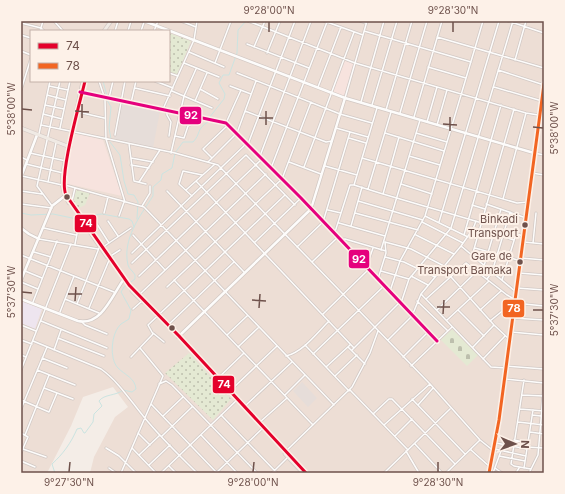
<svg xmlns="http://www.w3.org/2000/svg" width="565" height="494" font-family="Inter,sans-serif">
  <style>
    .residential { fill: #edded5; fill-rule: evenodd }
    .commercial { fill: #f7e3de }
    .industrial { fill: #e6ddd9 }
    .education { fill: #eee5ef }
    .grass { fill: url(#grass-dots) }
    .cemetery { fill: url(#cemetery-stones) }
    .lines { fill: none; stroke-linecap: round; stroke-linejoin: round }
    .stream { stroke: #cbe4e1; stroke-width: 1 }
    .street-casing { stroke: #d2c9c5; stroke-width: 3 }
    .secondary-casing { stroke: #d3c9c4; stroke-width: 4 }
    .primary-casing { stroke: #d3c9c5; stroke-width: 4.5 }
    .street { stroke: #fdfcfb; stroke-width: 1.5 }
    .secondary { stroke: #fdfcfb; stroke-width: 2.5 }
    .primary { stroke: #f0eae4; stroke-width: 3 }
    .bus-1-casing { stroke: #fdf1e8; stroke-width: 6 }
    .bus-2-casing { stroke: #fdf1e8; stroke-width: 6 }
    .bus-3-casing { stroke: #fdf1e8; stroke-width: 6 }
    .bus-1 { stroke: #e4002b; stroke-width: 3 }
    .bus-2 { stroke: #f26522; stroke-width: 3 }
    .bus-3 { stroke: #e5007d; stroke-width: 3 }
    .ticks { fill: none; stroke: #6e514b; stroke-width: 1.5 }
    .bus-dot { fill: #6e514b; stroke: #fdf1e8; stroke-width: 1.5 }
    .labels { text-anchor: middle; stroke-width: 4; stroke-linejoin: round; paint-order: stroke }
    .bus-label { font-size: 11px; fill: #6e514b; stroke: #fdf1e8; text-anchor: end }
    .line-badge { stroke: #fdf1e8; stroke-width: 1.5 }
    .badge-label { font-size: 11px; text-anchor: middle; font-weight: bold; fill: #fff }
    .neatline { fill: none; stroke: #6e514b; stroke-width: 1.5 }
    .ticks-label { font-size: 10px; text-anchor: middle; fill: #6e514b }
  </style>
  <defs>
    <pattern id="grass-dots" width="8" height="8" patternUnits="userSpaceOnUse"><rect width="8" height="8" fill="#e4e9d3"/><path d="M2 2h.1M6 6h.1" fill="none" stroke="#bdbfad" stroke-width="1.8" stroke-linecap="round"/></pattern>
    <pattern id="cemetery-stones" width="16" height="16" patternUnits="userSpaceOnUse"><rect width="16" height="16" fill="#e4e9d3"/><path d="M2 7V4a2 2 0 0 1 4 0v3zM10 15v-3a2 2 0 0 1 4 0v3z" fill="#bdbfad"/></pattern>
  </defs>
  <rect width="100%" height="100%" fill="#f4ede7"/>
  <!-- residential -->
  <path class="residential" d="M21 21H544V473H90L94 457 115 417 128 407 113 387 83 397 71 426 47 473H21ZM31 31H169V81H31Z"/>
  <!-- commercial -->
  <path class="commercial" d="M344 60 354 64 344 96 333 92Z
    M75 133 103 140 122 196 64 183Z"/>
  <!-- industrial -->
  <path class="industrial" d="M122 102 145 109 160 111 153 148 114 139Z
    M302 382 317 398 308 407 293 391Z"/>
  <!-- education -->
  <path class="education" d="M21 301 42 309 35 329 21 323Z"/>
  <!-- grass -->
  <path class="grass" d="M169 33 191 41 177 75 169 72Z
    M76 190 90 193 85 205 77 209 73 202Z
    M189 353 231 399 213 420 165 373Z"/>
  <!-- cemetery -->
  <path class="cemetery" d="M452 329 478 355 467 366 441 340Z"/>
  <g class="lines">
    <!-- stream -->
    <path class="stream" d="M103 81 107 96
      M107 100 111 107 109 128 111 139
      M209 118 224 99 225 94 219 83 223 75H229L237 53 238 30 246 21
      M110 142 120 155 124 181 128 194 134 195 138 202 137 219
      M21 213 31 215 53 214 77 219
      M83 216 102 214 129 219 132 221 134 227
      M55 473 52 464C63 454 71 443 77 429L81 428 84 433H85L93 422 94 414 102 406 99 401C104 394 116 396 123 390L132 392 136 389C135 378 125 375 118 368 109 359 111 333 121 324 124 322 126 321 129 319L131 310 121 292 124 287 135 279V275C133 271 129 269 128 265 122 239 140 216 153 196V187L161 180 162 174 172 168 175 153 183 142H193C201 134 196 129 208 122"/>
    <!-- street casing -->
    <g class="street-casing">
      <path id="street" d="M54 21 63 31
        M181 21 196 27
        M248 21 355 63 526 113 544 116
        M324 21 363 35
        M360 21 366 23
        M508 21 544 33
        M21 23 41 28 44 31
        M40 31 43 21
        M115 31 118 21
        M128 31 131 21
        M141 31 144 22
        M154 31 158 21
        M364 31 471 62
        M21 35 31 38
        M437 37 544 68
        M247 44 309 68
        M254 47 265 21
        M21 51 31 55
        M189 52 224 67
        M267 53 280 21
        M515 60 526 21
        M184 63 219 77
        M215 63 231 21
        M428 67 466 78
        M498 70 544 85
        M169 73 178 76
        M237 73 340 114 372 123
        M99 81 105 99 106 139 125 202
        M155 81 173 88
        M49 86 68 90
        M230 86 251 94
        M318 87 341 27
        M494 87 542 101
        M135 88 170 96
        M200 89 218 99
        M21 90 31 58
        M172 91 212 108
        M83 93 226 123 301 198 437 341
        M47 95 66 100
        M109 98 113 81
        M345 98 367 21
        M195 101 207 73
        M361 102 384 21
        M131 103 136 81
        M45 105 64 109
        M372 105 397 21
        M163 109 194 40 197 21
        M167 110V115L171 122 169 136
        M386 110 412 21
        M245 111 326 142 332 141
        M78 112 104 118
        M400 113 427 21
        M43 114 62 119
        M414 117 442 21
        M427 122 437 87
        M226 123 241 90
        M41 125 175 153 218 165 430 384 480 440 495 452
        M437 125 447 90
        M60 128 70 81
        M336 128 368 137
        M385 133 444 151
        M416 133 447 142
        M39 134 50 81
        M115 135 125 81
        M175 136 184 138 188 126 192 124
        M399 137 383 194 482 223
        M349 138 366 143
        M129 144 134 181 146 184
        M248 144 295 21
        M30 153 66 161
        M171 153 184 96 196 69
        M534 153 544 155
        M260 156 311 21
        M409 156 440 165
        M21 157 27 160
        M131 158 153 162
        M212 158 203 149 228 125
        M362 158 517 203 528 202
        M208 162 237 133 256 81
        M289 162 321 174
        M26 164 63 173
        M131 165 149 168
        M325 166 357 175
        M304 167 354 32
        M271 168 327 22
        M532 173 544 175
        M22 176 62 185
        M196 181 354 348
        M48 182 56 143
        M139 182 160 150
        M401 184 432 194
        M65 185 144 207 334 405
        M354 185 383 194
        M368 189 391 112
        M186 190 215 164
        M21 191 42 194
        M167 191 244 272
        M192 196 179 184 183 171 202 175
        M503 199 526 113
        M72 201 75 188
        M358 201 423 220
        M21 204 52 208
        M486 204 526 218
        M472 205 485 209
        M52 206 37 186 60 81
        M142 206 150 193V186
        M328 210 341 213
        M104 213 108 197
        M355 213 418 230
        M119 216 124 202
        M425 216 468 237
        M108 221 118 236
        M323 222 350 132
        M422 222 463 243
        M439 222 499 21
        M339 223 385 236
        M97 224 109 243
        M351 226 362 187
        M44 228 76 235
        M495 234 514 240
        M133 235 165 270
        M334 235 350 185H354L377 108
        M416 235 454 254
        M464 235 501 105
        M39 239 98 249
        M340 240 345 239 386 251
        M255 242 301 198
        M385 242 411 249 444 266
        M524 242 544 244
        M533 243 536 213
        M75 244 78 229 81 221
        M461 246 516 292
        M103 247 131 228
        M297 247 323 222
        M475 248 521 261
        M381 250 420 120
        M34 252 51 257
        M132 253 247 143
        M21 255 114 292
        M472 256 514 109
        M109 257 120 250
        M385 257 404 262 435 277
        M521 258 544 260
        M312 262 337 238
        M132 263 246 155 295 205
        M484 266 501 209
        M366 268 373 248
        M443 268 494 325 510 340
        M25 271 42 278
        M381 271 409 279
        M519 273 544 275
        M139 276 262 159
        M411 276 428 285
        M378 279 386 253 385 242
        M487 279 492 272 510 212
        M174 280 313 425
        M502 280 516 234 524 236
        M21 282 38 289
        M167 287 282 179 311 102
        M517 288 544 290
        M390 291 400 261 425 216 483 21
        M140 294 266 174
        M421 294 491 367 506 368
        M65 299 99 313
        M426 299 466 263 507 295 514 299
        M417 301 447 330
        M33 302 57 241
        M515 303 544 306
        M77 304 99 248
        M89 308 110 258
        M133 309 142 301
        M437 310 477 271
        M458 310 484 336
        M480 310 501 291
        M60 312 74 276
        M323 314 368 270
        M513 318 544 320
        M447 320 489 281
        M41 321 107 348
        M490 321 506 308 515 306
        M82 322 85 325 107 334
        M21 325 36 331
        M167 326 234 262
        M511 332 544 335
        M153 333 164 342
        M227 335 247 316
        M58 338 104 356
        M21 340 32 344
        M388 340 412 316 421 294 461 246 473 229 476 221
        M33 341 101 369C118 381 130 400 144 417 160 437 179 455 197 473
        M305 345 349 391
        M238 347 258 328
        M348 347 365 364
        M473 347 494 325
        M54 350 61 330
        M352 350 402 300 409 279 451 228 513 21
        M313 354 384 286
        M21 355 26 357
        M286 356C303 352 317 333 329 321
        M131 357 153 334 148 325 285 195
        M403 357 428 332
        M42 358 67 368
        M483 359 505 336
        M411 366 452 327
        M506 366 544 369
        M326 367 350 345
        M21 370 71 244
        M37 370 75 385
        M335 376 357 355
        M217 379 244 353
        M505 379 544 383
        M524 380 511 464 514 466 531 469
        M159 384 166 381 172 385 257 473
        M44 388 73 399
        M350 390 408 450
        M230 391 277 346
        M285 395 305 375
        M522 395 544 396
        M412 399 465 454
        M21 400 49 412 57 393
        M151 404 217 473
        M418 405 433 388
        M245 406 292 362
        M21 409 47 347
        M520 409 544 411
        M373 414 389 399H392L455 464
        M221 415 277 473
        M532 415 541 416
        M163 416 183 397
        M260 422 287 398
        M518 422 544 425
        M384 425 430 384
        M530 432 544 434
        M21 433 28 437 21 453
        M138 433 150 445
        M25 435 49 375
        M201 435 237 473
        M162 436 192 407
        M395 436 412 419
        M514 440 528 443
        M496 443 527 449
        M415 444 442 473
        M527 447 544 448
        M106 448 119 456 136 473
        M132 448 156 473
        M23 449 46 457
        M495 449 526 456
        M471 450 490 467
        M286 451 352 387 370 353 378 331
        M406 451 419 473
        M139 455 160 435
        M499 456 525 461
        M21 461 35 467
        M149 465 170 445
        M169 466 176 473
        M109 468 116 473
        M495 468 502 473
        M524 468 533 410
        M121 473 163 376 140 348
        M161 473 238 399
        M216 473 264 427
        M272 473 287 458
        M384 473 450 409
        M446 473 480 440
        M493 473 501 451
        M516 473 519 468
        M529 473 538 455 544 384"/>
    </g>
    <!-- secondary casing -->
    <g class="secondary-casing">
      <path id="secondary" d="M144 21 345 98 534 153
        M21 177 37 135
        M21 228 29 234 39 239
        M21 280 52 206 66 195
        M21 299 78 321C102 326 112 295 124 279
        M178 337 311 209 345 98
        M489 473 499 420 544 84"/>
    </g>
    <!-- primary casing -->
    <g class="primary-casing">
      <path id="primary" d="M104 31 111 21
        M85 81C80 103 58 177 66 195L129 285 179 336 306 473
        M74 123 83 81
        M21 128 70 147
        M69 203C56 184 65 165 69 144
        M81 219 107 257
        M132 291 143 302
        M285 454 303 473"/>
    </g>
    <!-- street -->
    <use href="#street" class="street"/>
    <!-- secondary -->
    <use href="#secondary" class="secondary"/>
    <!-- primary -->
    <use href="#primary" class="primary"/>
    <!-- bus-1 casing -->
    <g class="bus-1-casing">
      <path id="bus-1" d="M85 81C80 103 58 177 66 195L129 285 179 336 306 473"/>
    </g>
    <!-- bus-2 casing -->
    <g class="bus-2-casing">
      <path id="bus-2" d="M489 473 499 420 544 84"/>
    </g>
    <!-- bus-3 casing -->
    <g class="bus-3-casing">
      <path id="bus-3" d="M80 92 226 123 301 198 437 341"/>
    </g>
    <!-- bus-1 -->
    <use href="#bus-1" class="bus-1"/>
    <!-- bus-2 -->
    <use href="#bus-2" class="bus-2"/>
    <!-- bus-3 -->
    <use href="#bus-3" class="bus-3"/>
  </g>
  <!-- ticks -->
  <path class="ticks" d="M269 32V22M453 32V22M22 109 32 110M75 111 89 112M82 118V104M259 118H273M443 124 457 125M266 125V111M533 127 543 128M450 131V117M22 292 32 293M68 294H82M252 300 266 301M75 301 76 287M437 307H450M259 308 260 294M533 310H543M443 314 444 300M69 472 70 462M253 472 254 462M438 472V462"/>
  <!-- markers -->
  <g class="bus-dot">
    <circle cx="67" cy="197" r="3.5"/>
    <circle cx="525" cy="225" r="3.5"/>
    <circle cx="520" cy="262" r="3.5"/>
    <circle cx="172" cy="328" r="3.5"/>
  </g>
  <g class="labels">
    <!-- bus labels -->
    <g class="bus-label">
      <text x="518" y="223">Binkadi<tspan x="518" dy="14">Transport</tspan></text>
      <text x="512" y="260">Gare de<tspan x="512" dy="14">Transport Bamaka</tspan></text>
    </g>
  </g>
  <g class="line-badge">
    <rect x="179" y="106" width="23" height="19" rx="4" fill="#e5007d"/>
    <rect x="74" y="214" width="23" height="19" rx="4" fill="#e4002b"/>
    <rect x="348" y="249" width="22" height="20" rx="4" fill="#e5007d"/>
    <rect x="502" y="299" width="23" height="19" rx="4" fill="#f26522"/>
    <rect x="212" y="375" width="23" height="19" rx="4" fill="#e4002b"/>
  </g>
  <g class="badge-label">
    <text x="191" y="119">92</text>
    <text x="86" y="227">74</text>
    <text x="359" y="263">92</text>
    <text x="514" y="312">78</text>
    <text x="224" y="388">74</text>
  </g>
  <!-- border -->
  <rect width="565" height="494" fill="none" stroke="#fdf1e8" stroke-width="44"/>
  <!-- legend -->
  <rect x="30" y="30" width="140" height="52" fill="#fdf1e8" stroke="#c4b1a9"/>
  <rect x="38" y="43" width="20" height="6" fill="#e4002b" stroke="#c4b1a9"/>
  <text x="66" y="50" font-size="12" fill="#6e514b">74</text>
  <rect x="38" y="63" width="20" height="6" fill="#f26522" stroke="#c4b1a9"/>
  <text x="66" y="70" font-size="12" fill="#6e514b">78</text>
  <!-- north arrow -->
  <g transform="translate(515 444) rotate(92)" stroke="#fdf1e8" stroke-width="3" paint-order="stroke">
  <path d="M0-3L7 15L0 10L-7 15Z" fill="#6e514b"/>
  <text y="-6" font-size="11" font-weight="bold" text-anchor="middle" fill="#6e514b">N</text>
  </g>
  <rect x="22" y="22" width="521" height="450" class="neatline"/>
  <g class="ticks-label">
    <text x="269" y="14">9°28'00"N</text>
    <text x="453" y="14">9°28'30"N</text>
    <text transform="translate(11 109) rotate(-90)" y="4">5°38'00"W</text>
    <text transform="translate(554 128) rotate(-90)" y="4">5°38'00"W</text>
    <text transform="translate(11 292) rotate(-90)" y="4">5°37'30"W</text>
    <text transform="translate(554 310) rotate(-90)" y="4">5°37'30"W</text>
    <text x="69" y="486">9°27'30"N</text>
    <text x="253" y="486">9°28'00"N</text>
    <text x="438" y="486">9°28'30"N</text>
  </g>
</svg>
